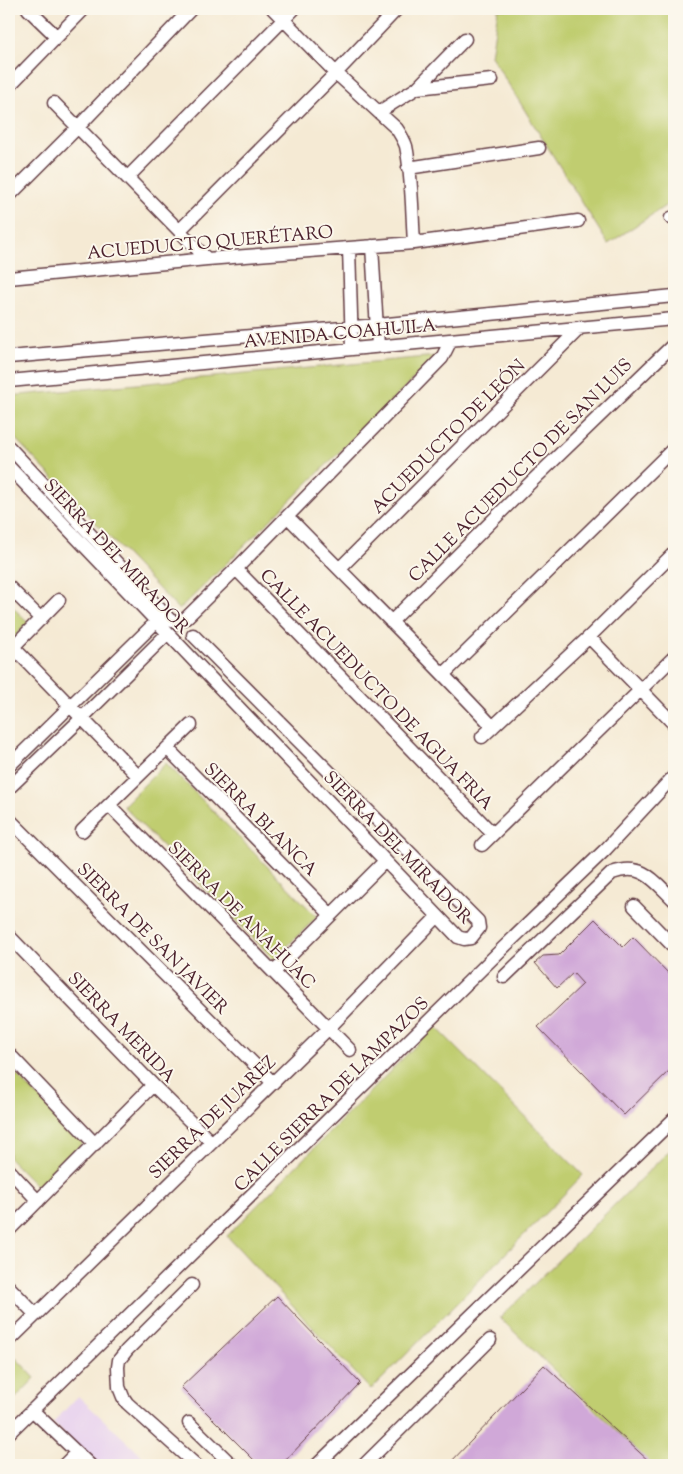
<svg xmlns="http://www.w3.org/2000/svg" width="683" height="1474" font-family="'Sorts Mill Goudy',serif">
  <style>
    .built { fill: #e8d2ee }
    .green { fill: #c0cd6f; stroke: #85764d }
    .building { fill: #d0a8d8 }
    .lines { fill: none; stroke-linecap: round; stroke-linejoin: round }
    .minor-casing { stroke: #643d44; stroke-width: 15 }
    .minor { stroke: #fff; stroke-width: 12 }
    .labels { text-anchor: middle; stroke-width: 4; stroke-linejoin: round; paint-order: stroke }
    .street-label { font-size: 18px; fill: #4a1f2b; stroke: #fbf7ec }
  </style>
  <rect width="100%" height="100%" fill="#fbf7ec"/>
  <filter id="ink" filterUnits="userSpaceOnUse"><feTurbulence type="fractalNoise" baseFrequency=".02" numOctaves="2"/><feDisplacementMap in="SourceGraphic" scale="10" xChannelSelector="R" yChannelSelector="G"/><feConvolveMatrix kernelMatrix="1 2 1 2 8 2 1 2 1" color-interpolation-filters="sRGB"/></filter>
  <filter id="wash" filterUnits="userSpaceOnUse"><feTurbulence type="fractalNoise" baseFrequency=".0096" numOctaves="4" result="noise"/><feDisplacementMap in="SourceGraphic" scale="20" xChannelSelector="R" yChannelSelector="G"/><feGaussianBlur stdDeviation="1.12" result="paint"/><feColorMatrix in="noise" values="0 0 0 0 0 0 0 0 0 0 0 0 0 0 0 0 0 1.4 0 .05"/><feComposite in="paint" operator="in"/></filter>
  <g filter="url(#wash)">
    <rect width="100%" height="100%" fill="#f5ead4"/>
    <!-- built -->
    <path class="built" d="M78 1396 152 1465H98L53 1423Z"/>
    <!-- green -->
    <path class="green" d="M498 9H674V200L608 244 491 56Z
      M437 356 179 610 9 432V396Z
      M9 603 28 623 9 642Z
      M166 763 317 917 274 959 123 806Z
      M435 1026 583 1175 371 1390 227 1236Z
      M9 1067 83 1143 38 1187 9 1158Z
      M674 1146V1465H647L649 1462 500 1318Z
      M9 1351 35 1378 9 1405Z"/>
    <g id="blocks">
      <!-- building -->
      <path class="building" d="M595 919 623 947 633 937 674 979V1066L624 1115 538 1027 583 984 573 973 557 988 535 963 543 956 559 955Z
        M277 1296 360 1383 281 1465H259L181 1387Z
        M544 1365 650 1462 647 1465H448Z"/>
    </g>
  </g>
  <g filter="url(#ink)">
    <use href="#blocks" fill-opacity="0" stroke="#643d44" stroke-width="1"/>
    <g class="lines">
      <!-- minor casing -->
      <g class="minor-casing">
        <path id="minor" d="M28 9 57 37
          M273 9 336 73 397 129C400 134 404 140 406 146 412 175 412 212 414 243
          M9 86 84 9
          M417 88 492 80
          M54 103 207 259
          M379 112 417 88 465 39
          M408 168 539 148
          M128 177 294 9
          M9 196 78 127 191 9
          M671 218 674 217
          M180 230 336 73 397 9
          M372 246 378 346
          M349 248 352 348
          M9 278 207 259 414 243 578 221
          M9 357 377 325 674 296
          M9 381 674 319
          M9 447 170 620 177 623 186 618 236 569 442 358 451 340
          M9 467 458 937 464 939 471 938 479 928 478 921 193 635
          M288 517C356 587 426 655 493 727
          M236 569 493 834
          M339 569 581 327
          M9 587 41 619
          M391 622 526 487 674 344
          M589 637 674 724
          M13 647 138 776
          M9 651 59 600
          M444 674 674 448
          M482 737 589 637 674 553
          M167 748 331 915
          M9 766 156 622
          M9 788 82 718 167 634
          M109 805 350 1050
          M9 819 272 1082
          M82 831 191 725
          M482 845 674 657
          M634 906 674 947
          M9 936 153 1085 211 1142
          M274 972 385 861
          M504 977 612 873C643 862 654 881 674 900
          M9 1054 95 1144
          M9 1170 38 1201
          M9 1230 153 1085
          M192 1285 127 1350 119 1360 118 1367 119 1387 123 1397 127 1403 196 1465
          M9 1287 36 1315
          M9 1341 329 1028 438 916
          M32 1410 90 1465
          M189 1423 232 1465
          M9 1433 502 949 606 849 674 776
          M64 1465 76 1453
          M317 1465 674 1119
          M364 1465 490 1340"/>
      </g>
      <!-- minor -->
      <use href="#minor" class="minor"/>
    </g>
  </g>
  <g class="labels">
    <!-- street labels -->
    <g class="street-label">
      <text transform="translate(210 242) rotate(-5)" y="6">ACUEDUCTO QUERÉTARO</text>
      <text transform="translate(340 333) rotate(-5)" y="6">AVENIDA COAHUILA</text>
      <text transform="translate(448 436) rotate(-45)" y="6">ACUEDUCTO DE LEÓN</text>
      <text transform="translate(520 470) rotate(-45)" y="6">CALLE ACUEDUCTO DE SAN LUIS</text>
      <text transform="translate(117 556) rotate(47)" y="6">SIERRA DEL MIRADOR</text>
      <text transform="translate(377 689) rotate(46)" y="6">CALLE ACUEDUCTO DE AGUA FRIA</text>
      <text transform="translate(261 819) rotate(45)" y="6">SIERRA BLANCA</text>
      <text transform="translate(398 847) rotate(46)" y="6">SIERRA DEL MIRADOR</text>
      <text transform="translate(242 915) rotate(45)" y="6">SIERRA DE ANAHUAC</text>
      <text transform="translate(153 938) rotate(45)" y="6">SIERRA DE SAN JAVIER</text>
      <text transform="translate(122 1027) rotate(46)" y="6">SIERRA MERIDA</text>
      <text transform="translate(331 1094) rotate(-45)" y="6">CALLE SIERRA DE LAMPAZOS</text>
      <text transform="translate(212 1117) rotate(-44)" y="6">SIERRA DE JUAREZ</text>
    </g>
  </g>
  <!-- margin -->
  <rect width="683" height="1474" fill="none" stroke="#fbf7ec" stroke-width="30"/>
</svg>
